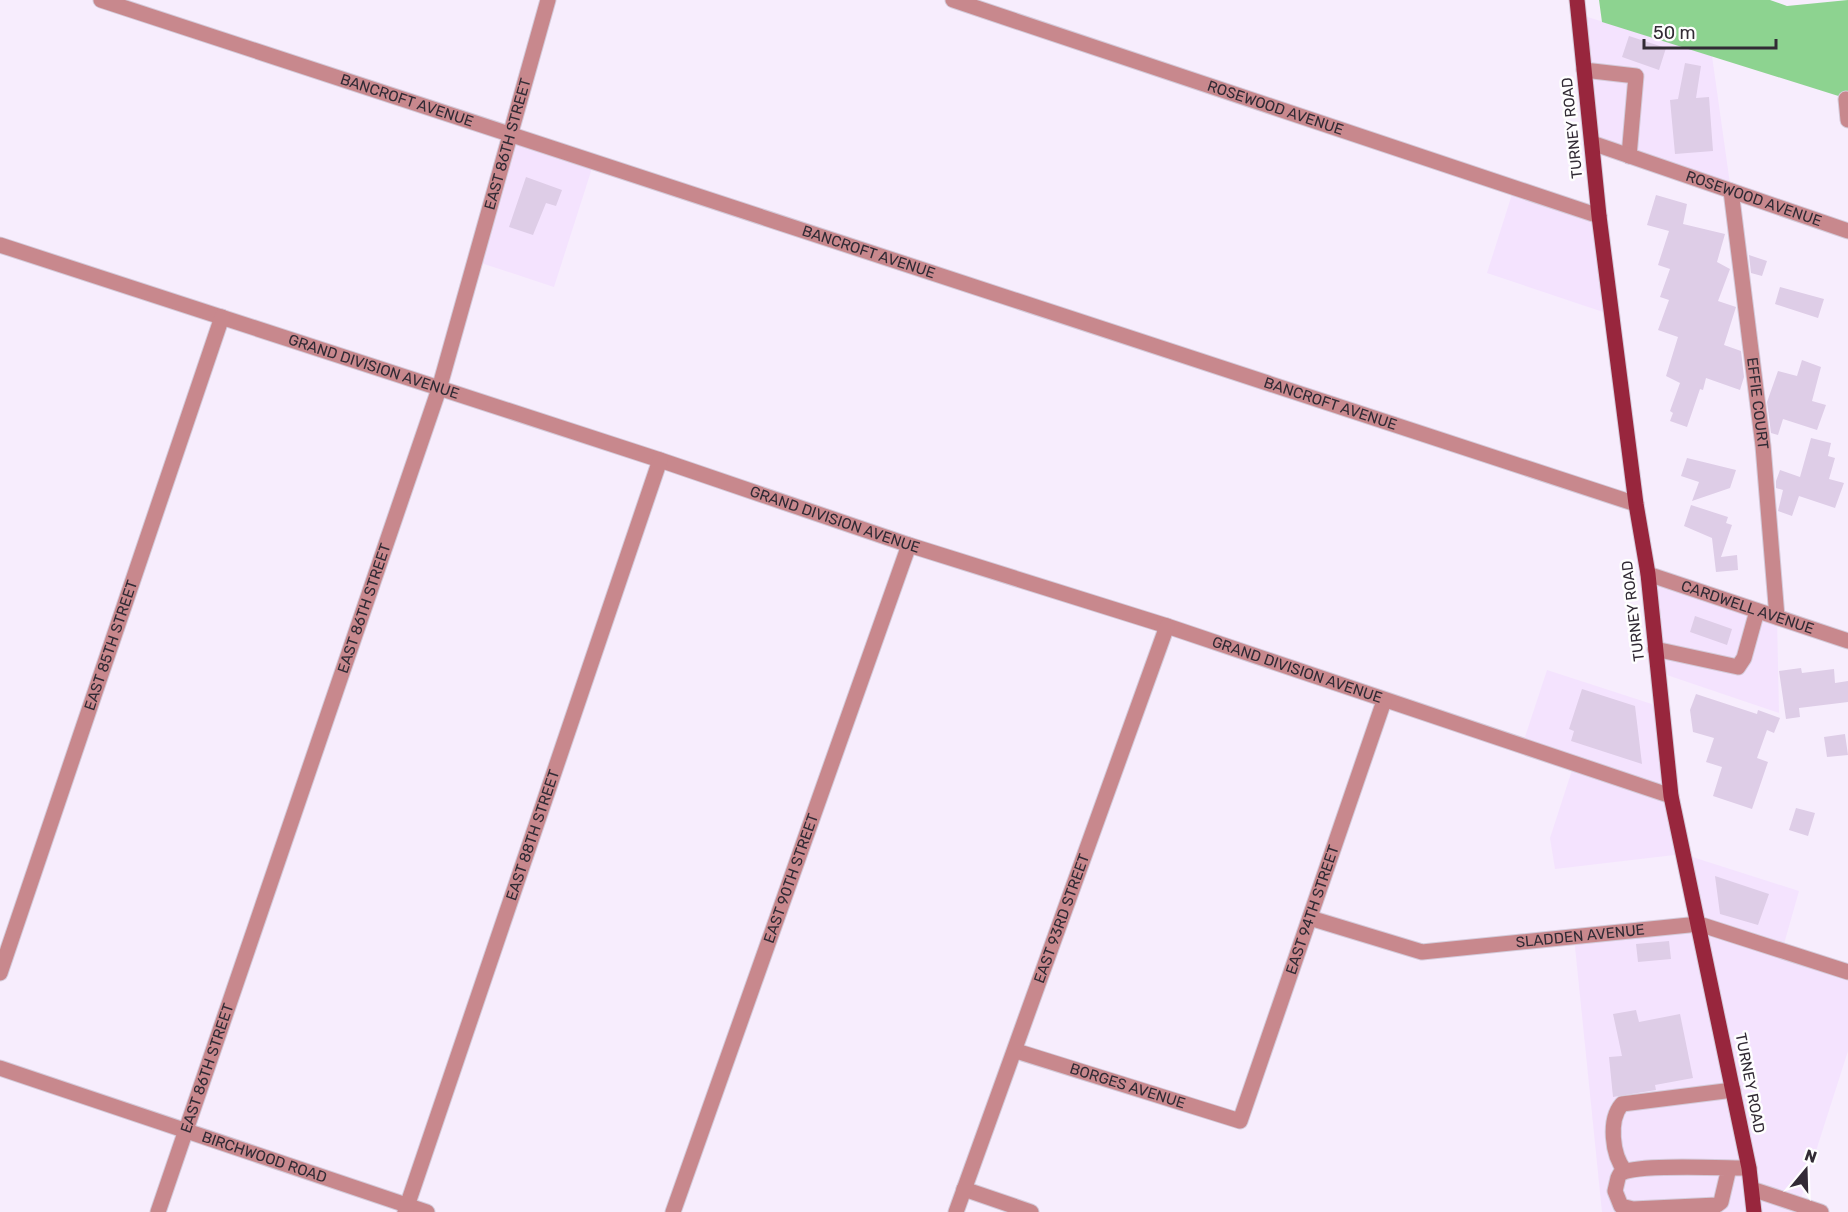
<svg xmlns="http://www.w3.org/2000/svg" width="1848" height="1212" font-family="Rubik,sans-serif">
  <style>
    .built { fill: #f4e3fe }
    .forest { fill: #8dd390 }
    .building { fill: #decde7 }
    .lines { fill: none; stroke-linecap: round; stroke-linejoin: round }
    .minor-casing { stroke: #d4cad9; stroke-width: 17 }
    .major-casing { stroke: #d4cad9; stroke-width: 17 }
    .minor { stroke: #c8888d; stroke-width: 15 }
    .major { stroke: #98263d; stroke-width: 15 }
    .labels { text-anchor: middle; stroke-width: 5; stroke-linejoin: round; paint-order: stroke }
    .street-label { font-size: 15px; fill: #322b35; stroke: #fefefe }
  </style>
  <rect width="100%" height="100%" fill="#f7edfd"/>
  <!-- built -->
  <path class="built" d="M1578 14 1712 56 1731 191 1592 143Z
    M511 134 594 162 554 287 475 261Z
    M1514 188 1599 216 1612 315 1487 273Z
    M1648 574 1777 617 1779 713 1658 672Z
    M1547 670 1661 707 1683 854 1799 891 1782 951 1848 972V1051L1799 1204 1821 1212H1602L1574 937 1698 924 1683 854 1555 869 1550 838 1574 764 1522 746Z"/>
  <!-- forest -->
  <path class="forest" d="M1599 0H1770L1787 6 1848 0V99L1602 22Z"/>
  <!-- building -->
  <path class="building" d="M1629 36 1666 48 1659 70 1622 57Z
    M1685 63 1701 66 1696 98 1709 97 1713 151 1675 154 1670 100 1678 99Z
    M526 177 562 190 556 206 546 203 533 235 509 227Z
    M1656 195 1687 204 1683 224 1725 234 1717 262 1730 269 1718 301 1736 307 1724 345 1741 351 1744 377 1740 390 1706 378 1703 390 1700 389 1687 427 1670 421 1673 413 1670 411 1680 383 1666 376 1678 337 1658 330 1669 300 1660 297 1670 269 1658 265 1669 231 1647 225Z
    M1749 255 1767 261 1762 276 1751 273Z
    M1780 287 1824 299 1818 318 1775 304Z
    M1802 360 1821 367 1812 401 1826 405 1817 430 1783 419 1778 435 1771 433 1767 402 1778 371 1797 376Z
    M1811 438 1831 443 1828 456 1835 458 1829 479 1844 483 1835 508 1799 496 1792 516 1778 511 1783 490 1776 488V481L1780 470 1800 477Z
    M1687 458 1736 470 1730 488 1692 501 1699 482 1681 476Z
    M1691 505 1728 517 1726 523 1732 525 1721 557 1737 555 1738 570 1716 572 1712 538 1684 526Z
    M1695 616 1732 629 1727 645 1690 632Z
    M1801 668 1802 673 1834 669 1835 683 1848 681V702L1799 708 1800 717 1786 719 1779 671Z
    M1582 689 1635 706 1642 764 1571 741 1574 731 1569 729Z
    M1696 694 1757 714 1758 710 1780 718 1774 733 1767 730 1757 758 1768 762 1752 809 1713 796 1722 767 1706 762 1714 738 1693 732 1690 710Z
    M1845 734 1848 755 1827 757 1824 737Z
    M1796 808 1815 813 1808 836 1789 830Z
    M1715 876 1769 894 1758 925 1720 914Z
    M1669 941 1671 959 1638 962 1636 944Z
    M1636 1010 1639 1022 1680 1014 1693 1078 1655 1085 1656 1090 1613 1097 1609 1057 1622 1056 1613 1014Z"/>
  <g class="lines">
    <!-- minor casing -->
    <g class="minor-casing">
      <g id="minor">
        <path id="s1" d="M101 0 1636 504"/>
        <path id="s2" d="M953 0 1599 216"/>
        <path d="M1584 70 1636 76 1629 156"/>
        <path d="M1846 99 1848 120"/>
        <path id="s3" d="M1592 143 1848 231"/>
        <path id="s4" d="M1731 191 1763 446 1777 617"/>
        <path id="s5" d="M0 245 660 460 909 545 1167 626 1671 796"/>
        <path id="s6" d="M1648 574 1848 641"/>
        <path d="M1655 649 1738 667 1744 658 1757 611"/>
        <path id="s7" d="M1310 918 1422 952 1699 924 1848 972"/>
        <path id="s8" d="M0 973 222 317"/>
        <path id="s9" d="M1016 1051 1240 1121 1384 701"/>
        <path id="s10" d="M0 1068 427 1212"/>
        <path d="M1729 1168 1721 1202 1717 1205 1633 1209 1621 1206 1615 1191 1618 1178C1620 1174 1619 1174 1624 1172 1642 1164 1724 1168 1749 1168"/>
        <path d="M1625 1171C1612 1155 1608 1120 1622 1104L1733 1090"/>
        <path d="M964 1189 1031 1212"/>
        <path d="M1752 1189 1821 1212"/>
        <path id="s11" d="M158 1212 439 389 548 0"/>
        <path id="s12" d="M405 1212 660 460"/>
        <path id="s13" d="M673 1212 909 545"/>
        <path id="s14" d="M956 1212 1167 626"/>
      </g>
    </g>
    <!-- major casing -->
    <g class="major-casing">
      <path id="major" d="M1577 0 1599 216 1636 504 1648 574 1671 796 1749 1168 1754 1212"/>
    </g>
    <!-- minor -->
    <use href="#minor" class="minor"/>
    <!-- major -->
    <use href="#major" class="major"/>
  </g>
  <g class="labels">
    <!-- street labels -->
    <g class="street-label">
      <text dy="5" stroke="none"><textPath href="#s1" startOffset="322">BANCROFT AVENUE</textPath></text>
      <text dy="5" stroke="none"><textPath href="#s2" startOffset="340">ROSEWOOD AVENUE</textPath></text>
      <text transform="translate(1572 128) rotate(-96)" y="5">TURNEY ROAD</text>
      <text dy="5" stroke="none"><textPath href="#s11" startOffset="1124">EAST 86TH STREET</textPath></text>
      <text dy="5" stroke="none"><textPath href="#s3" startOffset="171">ROSEWOOD AVENUE</textPath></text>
      <text dy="5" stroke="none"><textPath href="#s1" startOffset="808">BANCROFT AVENUE</textPath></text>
      <text dy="5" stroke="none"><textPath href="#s5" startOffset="393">GRAND DIVISION AVENUE</textPath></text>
      <text dy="5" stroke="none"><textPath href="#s1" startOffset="1294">BANCROFT AVENUE</textPath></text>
      <text dy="5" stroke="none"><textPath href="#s4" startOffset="214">EFFIE COURT</textPath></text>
      <text dy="5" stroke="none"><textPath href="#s5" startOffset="879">GRAND DIVISION AVENUE</textPath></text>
      <text dy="5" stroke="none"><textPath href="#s6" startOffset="105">CARDWELL AVENUE</textPath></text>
      <text dy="5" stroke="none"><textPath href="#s11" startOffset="638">EAST 86TH STREET</textPath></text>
      <text transform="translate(1633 611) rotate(-97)" y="5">TURNEY ROAD</text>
      <text dy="5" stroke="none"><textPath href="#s8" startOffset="346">EAST 85TH STREET</textPath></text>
      <text dy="5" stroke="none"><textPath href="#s5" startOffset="1365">GRAND DIVISION AVENUE</textPath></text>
      <text dy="5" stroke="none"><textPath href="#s12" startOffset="398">EAST 88TH STREET</textPath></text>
      <text dy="5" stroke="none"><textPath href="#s13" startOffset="354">EAST 90TH STREET</textPath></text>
      <text dy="5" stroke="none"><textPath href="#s9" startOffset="458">EAST 94TH STREET</textPath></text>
      <text dy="5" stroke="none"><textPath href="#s14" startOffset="312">EAST 93RD STREET</textPath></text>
      <text dy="5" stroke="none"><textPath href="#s7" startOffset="276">SLADDEN AVENUE</textPath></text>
      <text dy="5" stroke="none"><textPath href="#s11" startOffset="152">EAST 86TH STREET</textPath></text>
      <text transform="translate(1750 1083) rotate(79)" y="5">TURNEY ROAD</text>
      <text dy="5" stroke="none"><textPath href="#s9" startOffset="117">BORGES AVENUE</textPath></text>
      <text dy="5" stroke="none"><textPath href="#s10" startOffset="279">BIRCHWOOD ROAD</textPath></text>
    </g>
  </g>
  <!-- north arrow -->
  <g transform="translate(1806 1170) rotate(19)" stroke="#fefefe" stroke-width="4.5" paint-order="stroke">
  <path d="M0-4.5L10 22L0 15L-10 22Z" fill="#322b35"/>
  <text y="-9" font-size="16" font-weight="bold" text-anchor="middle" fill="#322b35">N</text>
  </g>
  <!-- scale -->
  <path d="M1644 39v9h132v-9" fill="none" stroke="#322b35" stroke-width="3"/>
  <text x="1653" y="39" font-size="18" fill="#322b35" stroke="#fefefe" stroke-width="4.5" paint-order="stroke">50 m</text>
</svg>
